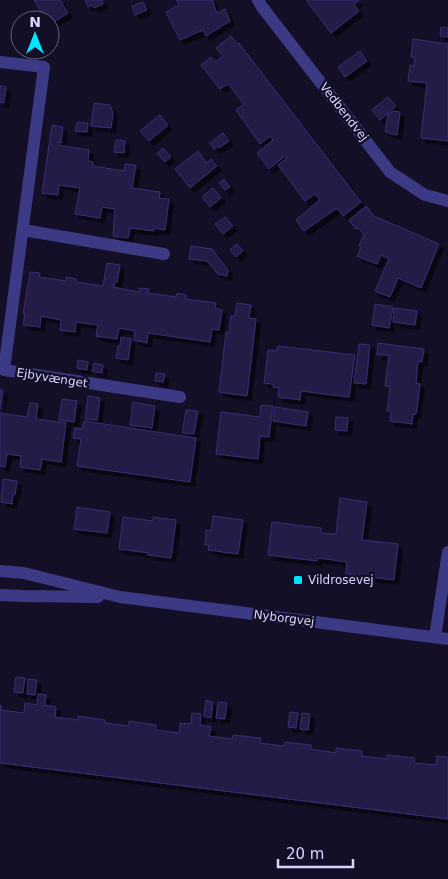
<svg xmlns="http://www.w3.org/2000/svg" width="448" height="879" font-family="'DejaVu Sans',sans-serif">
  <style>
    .building { fill: #241b47; stroke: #3b2d73; filter: url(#shadow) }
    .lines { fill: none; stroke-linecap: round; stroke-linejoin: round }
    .minor { stroke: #3d3a85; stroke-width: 12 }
    .poi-dot { fill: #00e5ff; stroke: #130f26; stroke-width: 2 }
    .labels { text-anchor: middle; stroke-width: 5; stroke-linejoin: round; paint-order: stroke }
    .street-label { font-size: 12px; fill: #d9d4ff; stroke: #130f26 }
    .poi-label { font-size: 12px; fill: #d9d4ff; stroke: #130f26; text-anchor: start }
  </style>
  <defs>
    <filter id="shadow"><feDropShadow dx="4.5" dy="4.5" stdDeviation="0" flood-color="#0009"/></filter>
  </defs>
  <rect width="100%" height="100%" fill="#130f26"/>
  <!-- building -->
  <path class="building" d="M34 0H60L68 13 50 24V20H46Z
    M85 0H103H102L103 4 94 8 92 5 88 7Z
    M176 0H212L217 13 225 9 230 21 206 36 203 30 180 40 166 12 179 5Z
    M308 0H359L354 5 359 11 331 33 307 1Z
    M143 2 147 10 135 15 132 6Z
    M441 27 448 28V37L440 36Z
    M231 36 238 44 239 43 361 202 343 216 337 208 304 231 296 220 320 200 315 194 305 201 278 165 287 158 285 156 269 169 257 153 273 140 270 136 260 144 236 110 244 104 228 84 220 89 201 65 211 57 215 62 223 56 216 48Z
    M413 39 448 44V141L421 138 427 83 408 81 410 65 414 66 415 57H411Z
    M360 51 367 61 345 77 338 67Z
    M0 86 6 87 4 103 0 102Z
    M388 97 396 106 380 120 372 110Z
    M94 103 110 105 113 113 111 128 91 126Z
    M394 111 400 112 397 135 391 134 385 131 388 114Z
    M160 115 168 125 149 141 140 131Z
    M77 122 88 123 87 132 75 131Z
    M52 125 63 127 61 143 59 142 58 145 89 150 88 161 93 162V166L124 171 125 164 136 165 132 188 160 192 159 198 169 199 165 230 154 228V231L130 228 128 238 113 236 115 209 102 207 100 218 75 214 80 188 59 185 58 195 42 193Z
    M223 133 229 141 219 148 218 146 214 149 210 143Z
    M116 140 125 141 124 153 114 152Z
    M163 148 171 157 165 162 157 153Z
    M198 151 207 163 211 159 217 166 190 188 175 169Z
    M224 179 230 187 225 190 219 183Z
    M213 188 221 198 210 207 202 197Z
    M366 206 374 216 439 244 421 288 398 278 390 297 375 291 389 259 381 255 377 264 357 256 361 247 359 246 364 234 357 228 356 229 349 220Z
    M225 217 233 226 223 234 215 224Z
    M237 244 243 251 236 257 230 250Z
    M191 246 212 249 228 270 227 276 218 274 207 261 189 259Z
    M107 263 120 265 117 282H115L114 286H113V287L139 292 140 288 149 289 148 293 176 297 177 293 186 295V299L216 303 215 308 222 310 219 330 212 329 210 342 148 333 147 343 134 340 135 331 119 328 117 339 96 336 98 325 76 322 75 332 60 330 61 320 41 316 40 327 23 325 25 314H23L30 272 40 273 39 277 66 281V277L76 279V282L103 286Z
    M237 303 251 305 249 318 256 319 247 396 219 392 226 332H229L231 316H235Z
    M375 304 393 307 389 328 372 325Z
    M394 308 417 311 415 325 393 322Z
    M121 337 131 339 128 360 116 358 118 346H120Z
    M378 343 424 349 422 362 418 361 416 383 420 384 416 414H413L412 424 390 421 391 411H387L390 386H385L389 355H377Z
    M359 344 370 345 366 384 354 383Z
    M278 346 355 355 349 397 301 391 300 400 278 397 279 388 273 387V384L264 383 268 350 277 351Z
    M78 360 88 362 87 370 77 368Z
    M94 363 103 365 102 373 92 371Z
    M156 373 165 374 163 382 155 381Z
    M0 390H3L0 409Z
    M88 396 100 398 97 420 85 419Z
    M62 399 77 401 74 422 59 420Z
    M133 402 155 406 152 428 130 425Z
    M30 403 38 404 36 419 66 423 61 462 42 459 40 470 20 467 21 456 7 454 5 467 0 466V413L27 417Z
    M261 405 273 406 269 437 260 436 258 459 216 454 221 412 260 417Z
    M275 407 308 412 306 426 273 421Z
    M186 410 198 411 194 434 182 433Z
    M336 417 348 418 347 431 335 430Z
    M84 421 196 438 190 482 77 466 81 439 73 438 75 428 82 429Z
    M3 479 17 481 15 495 13 494 12 504 1 502Z
    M340 498 367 502 362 540 398 544 394 580 346 574 347 562 318 558 317 561 268 555 272 522 321 528V533L336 534Z
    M77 507 110 512 107 533 74 529Z
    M213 516 243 520 238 554 208 550 209 545H205L206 530 211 531Z
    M123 517 153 521V517L176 520 171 558 148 555 149 553 119 549Z
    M16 677 25 678 23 693 14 692Z
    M28 679 37 680 35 695 27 694Z
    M38 694 46 695 45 705 56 707 55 717 78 720V716L105 720V723L129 726V721L156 725V730L179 733 180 723 191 724 192 713 201 714 200 725 211 727 209 736 232 739 233 735 261 738 260 743 284 746 285 742 311 745V749L336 753V748L362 751V756L387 759V755L415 758 414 763 436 765 437 756 448 757V819L0 763V705H1V710L24 713 25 703 37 705Z
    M206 700 213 702 211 718 204 716Z
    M218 702 227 703 225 719 216 718Z
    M290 712 298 713 296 728 288 727Z
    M302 713 310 714 308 730 300 729Z"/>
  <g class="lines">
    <!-- minor -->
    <path class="minor" d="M258 0 262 7 390 172 425 195 448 201
      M0 62 44 67 4 370 180 397
      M23 230 164 254
      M0 571 24 573 120 597 448 639
      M0 595 23 596 98 597
      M435 637 448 552"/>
  </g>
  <!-- markers -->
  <rect class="poi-dot" x="293" y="575" width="10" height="10" rx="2.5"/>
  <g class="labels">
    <!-- street labels -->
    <g class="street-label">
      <text transform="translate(344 112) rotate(52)" y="4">Vedbendvej</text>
      <text transform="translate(52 378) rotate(9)" y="4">Ejbyvænget</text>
      <text transform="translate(284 618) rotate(7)" y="4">Nyborgvej</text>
    </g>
    <!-- poi labels -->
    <g class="poi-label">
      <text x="308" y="584">Vildrosevej</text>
    </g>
  </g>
  <!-- north arrow -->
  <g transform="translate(35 35)"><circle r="24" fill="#130f26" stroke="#625e7d"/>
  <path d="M0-4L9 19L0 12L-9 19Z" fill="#00e5ff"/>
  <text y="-8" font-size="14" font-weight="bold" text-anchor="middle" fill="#d9d4ff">N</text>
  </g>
  <!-- scale -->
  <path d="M278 859v8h75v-8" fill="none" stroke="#d9d4ff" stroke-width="2.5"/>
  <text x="286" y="859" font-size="15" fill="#d9d4ff" stroke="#130f26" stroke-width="4" paint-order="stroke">20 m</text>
</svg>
